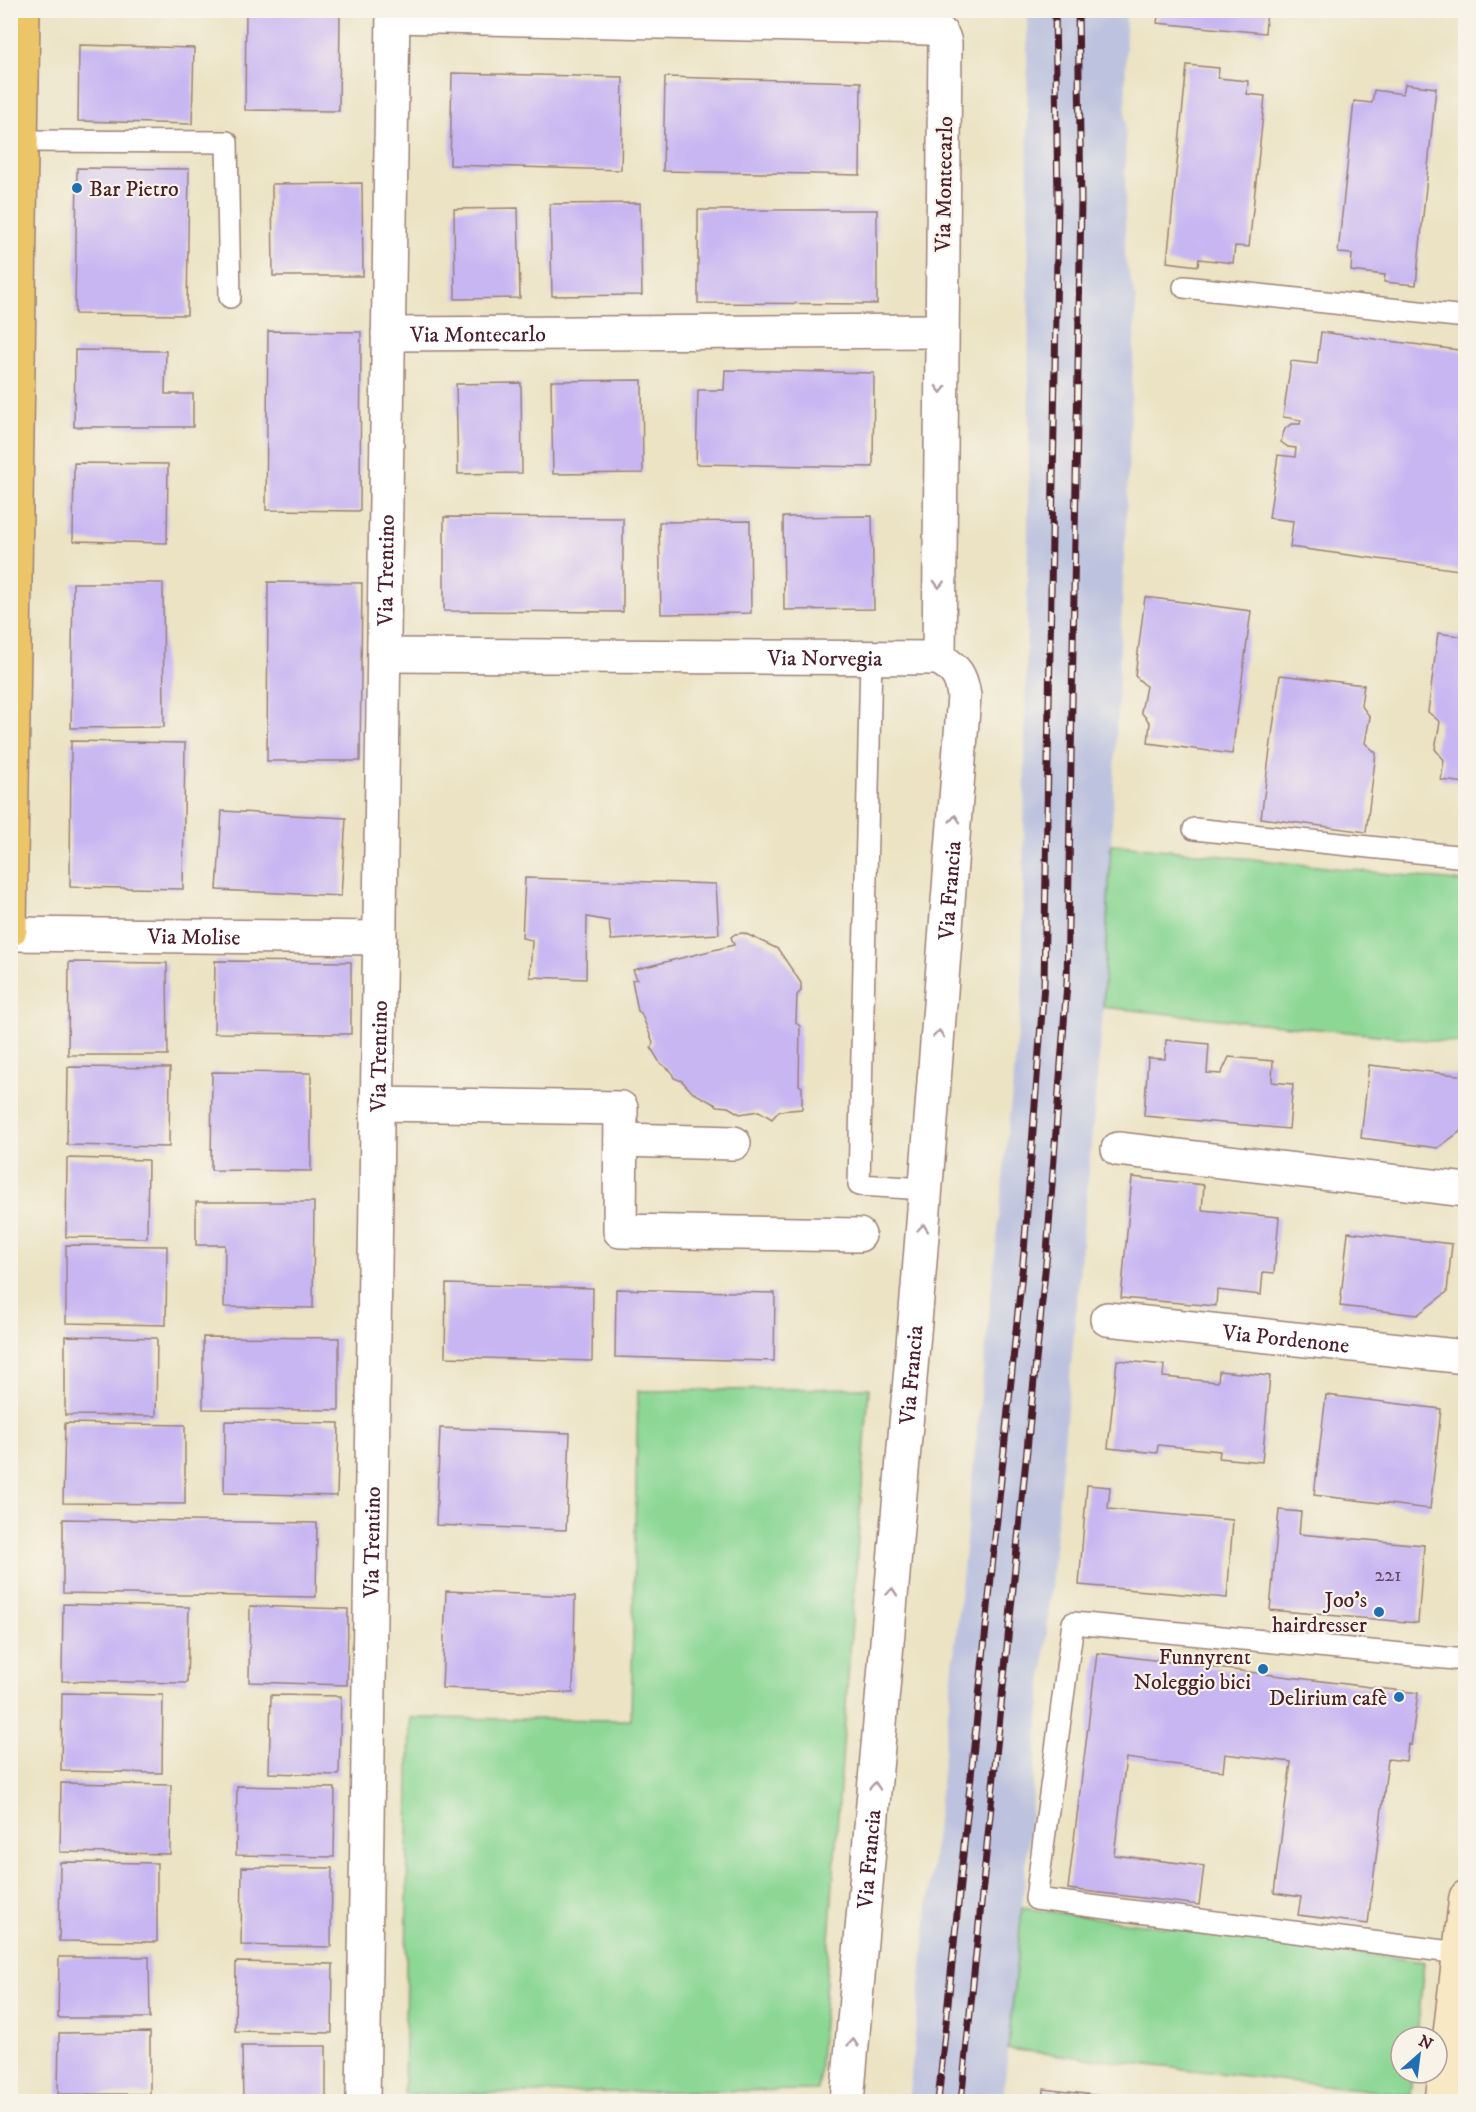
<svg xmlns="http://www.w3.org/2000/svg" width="1476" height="2112" font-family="'IM FELL DW Pica',serif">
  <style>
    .industrial { fill: #bdc3de }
    .green { fill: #8cd794; stroke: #6b7b60; stroke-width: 1.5 }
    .building { fill: #c7b6f2 }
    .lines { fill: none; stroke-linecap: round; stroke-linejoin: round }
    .lane-casing { stroke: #9b8178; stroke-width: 24 }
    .street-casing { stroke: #9b8178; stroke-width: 36 }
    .secondary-casing { stroke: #9b8178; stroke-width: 36 }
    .primary-casing { stroke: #9b8178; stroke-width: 36 }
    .lane { stroke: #fff; stroke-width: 21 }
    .street { stroke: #fff; stroke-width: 33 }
    .secondary { stroke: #f8e8c3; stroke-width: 33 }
    .primary { stroke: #edc569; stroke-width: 33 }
    .rail-casing { stroke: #4a1f2b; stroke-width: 7 }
    .rail { stroke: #f7f3e8; stroke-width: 4.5; stroke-dasharray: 14; stroke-linecap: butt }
    .oneway { stroke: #ae9aa0 }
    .poi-dot { fill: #1f6fb2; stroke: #f7f3e8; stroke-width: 2 }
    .labels { text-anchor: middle; stroke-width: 4.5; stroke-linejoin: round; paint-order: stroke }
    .number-label { font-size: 20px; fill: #69455d }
    .street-label { font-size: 22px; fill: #4a1f2b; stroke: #f7f3e8 }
    .poi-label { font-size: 22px; fill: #4a1f2b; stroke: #f7f3e8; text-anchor: end }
  </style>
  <rect width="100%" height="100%" fill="#f7f3e8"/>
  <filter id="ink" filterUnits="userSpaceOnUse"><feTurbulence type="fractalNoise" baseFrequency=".0167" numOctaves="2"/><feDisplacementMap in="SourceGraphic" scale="12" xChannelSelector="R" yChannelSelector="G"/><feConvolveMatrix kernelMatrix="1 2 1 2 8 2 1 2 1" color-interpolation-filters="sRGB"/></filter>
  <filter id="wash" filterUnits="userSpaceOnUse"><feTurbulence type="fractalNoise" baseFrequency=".008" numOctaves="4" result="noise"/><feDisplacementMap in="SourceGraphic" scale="24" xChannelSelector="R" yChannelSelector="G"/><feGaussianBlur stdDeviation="1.35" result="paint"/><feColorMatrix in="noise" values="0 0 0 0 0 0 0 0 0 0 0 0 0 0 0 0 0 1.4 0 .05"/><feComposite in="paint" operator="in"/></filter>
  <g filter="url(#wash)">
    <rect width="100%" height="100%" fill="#ece3c4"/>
    <!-- industrial -->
    <path class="industrial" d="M1027 11H1126L1125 259 1136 299 1104 1001 1022 1908 1003 2101 908 2102 1022 995 1029 438Z"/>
    <!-- green -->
    <path class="green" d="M1111 844 1465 882V1044L1103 1007Z
      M869 1388 818 2090 404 2094 410 1718 631 1720 638 1391Z
      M1022 1908 1424 1962 1417 2037H1401V2073H1413L1411 2095 1008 2049Z"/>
    <g id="blocks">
      <!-- building -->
      <path class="building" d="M246 10H340L339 111 245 110Z
        M1159 10H1267L1265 33 1157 23Z
        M79 45 194 48 192 124 78 121Z
        M1187 65 1219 68 1218 78 1248 81 1247 94 1265 96 1249 247 1235 246 1233 263 1199 259 1198 266 1167 262Z
        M452 73 623 77 621 170 450 165Z
        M665 77 861 82 860 175 663 171Z
        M1405 84 1436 88 1416 285 1384 282 1385 275 1351 271 1352 254 1338 253 1354 101 1372 103 1374 90 1403 94Z
        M77 168 189 169 187 315 75 314Z
        M362 183 363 276H273L272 184Z
        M640 203 642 295 552 296 550 204Z
        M518 208 520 298 455 299 454 209Z
        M698 210H877V304L698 303Z
        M268 331 361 332 360 511 266 510Z
        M1321 332 1466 351V571L1290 547 1293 521 1269 518 1278 455 1295 457 1296 448 1288 447 1281 442 1283 434 1285 429 1291 424H1300L1301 420 1283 417 1291 361 1317 364Z
        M75 350 166 351 165 394H193V427H74Z
        M725 370 874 373 873 467 696 464 698 390H724Z
        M642 380 643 473 553 474 551 381Z
        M521 383 522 473 458 474 456 384Z
        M74 463 168 464 167 543 73 541Z
        M872 516 874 609 784 610 783 517Z
        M444 517 623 518V612L444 611Z
        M750 521 751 613 661 614 659 522Z
        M268 582 362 583 360 761H267Z
        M73 583H163L164 727 71 728Z
        M1145 597 1251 611 1232 754 1148 743 1150 723 1141 712 1146 686 1135 676Z
        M1438 633 1466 637V783L1441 780 1444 760 1435 749 1440 722 1428 712Z
        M1280 675 1364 685 1361 705 1370 717 1365 743 1376 753 1366 832 1261 818Z
        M71 741 185 743 183 889 70 887Z
        M222 811 346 818 341 896 217 890Z
        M525 878 716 884 719 934 611 940 609 921 587 917 586 979 530 977 532 940 522 938Z
        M744 933 778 949 801 983V991L797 995 796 1023 800 1026 799 1085 802 1087V1109L779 1111 772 1119 759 1111 740 1114 728 1107 718 1106 692 1092 682 1081 674 1078 671 1071 660 1063 651 1048 653 1042 641 1013 638 1011 632 980 637 979 633 970 734 945 731 937 735 934Z
        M215 961 351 962V1034L214 1033Z
        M69 962 167 963 168 1055H68Z
        M1166 1040 1209 1044 1207 1073 1221 1074 1229 1057 1273 1061 1272 1082 1293 1084 1289 1129 1144 1116 1148 1058 1165 1059Z
        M1369 1065 1466 1076V1127L1438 1148 1361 1138Z
        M68 1067 170 1068 169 1147 67 1145Z
        M212 1072 311 1073V1171L211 1170Z
        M67 1158 148 1160 147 1238 66 1237Z
        M1132 1177 1204 1185 1202 1210 1279 1217 1274 1273 1263 1272 1261 1295 1217 1290 1216 1306 1121 1298Z
        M196 1202H314L313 1308 224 1307 225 1245H196Z
        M1348 1232 1452 1244 1447 1292 1417 1315 1340 1306Z
        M66 1245 167 1246 166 1325 66 1323Z
        M446 1284 593 1288 592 1361 445 1357Z
        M616 1289 775 1293 774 1361 615 1357Z
        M65 1336 157 1338 156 1416 65 1415Z
        M203 1337 339 1338V1410L203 1409Z
        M1117 1360 1164 1365 1163 1377 1218 1382 1219 1371 1270 1376 1262 1462 1219 1458 1220 1451 1158 1445 1157 1453 1108 1448Z
        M1326 1395 1441 1409 1430 1509 1314 1495Z
        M225 1421 339 1423 337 1496 224 1493Z
        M65 1423 185 1425V1504L63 1503Z
        M440 1428 570 1433 566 1530 436 1525Z
        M1087 1485 1110 1487 1108 1509 1233 1520 1227 1598 1079 1585Z
        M1279 1510 1301 1512 1299 1534 1424 1545 1418 1623 1270 1610Z
        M63 1519 317 1523 316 1597 63 1593Z
        M446 1591 575 1596 573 1693 442 1688Z
        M63 1604 189 1607 187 1683 62 1681Z
        M250 1606 348 1609 347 1685 249 1682Z
        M1097 1653 1418 1693 1411 1745 1408 1744 1406 1761 1388 1759 1368 1924 1298 1915 1301 1897 1274 1893 1291 1762 1225 1754 1223 1771 1126 1758 1114 1855 1204 1866 1199 1905 1068 1889Z
        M62 1693 163 1695 162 1773 61 1771Z
        M271 1695 341 1696 339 1775 269 1773Z
        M61 1783 171 1785 170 1854 60 1852Z
        M237 1786 335 1788 334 1857 236 1855Z
        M60 1862 157 1863V1942L59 1941Z
        M242 1867 332 1868 331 1947 241 1945Z
        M59 1957H149L150 2018H58Z
        M236 1962 333 1964 332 2033 235 2031Z
        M150 2032V2094H58L59 2033Z
        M242 2046H326V2102H243Z
        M1044 2089 1134 2100V2102H1043Z"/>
    </g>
  </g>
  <g filter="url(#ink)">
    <use href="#blocks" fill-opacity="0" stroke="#9b8178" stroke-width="1.5"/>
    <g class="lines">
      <!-- lane casing -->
      <g class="lane-casing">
        <path id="lane" d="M22 141 227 142 230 297
          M1184 287 1466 317
          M871 657 859 1185 926 1189
          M1194 829 1466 857
          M1459 1953 1036 1899 1073 1623 1466 1660"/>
      </g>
      <!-- street casing -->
      <g class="street-casing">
        <g id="street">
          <path d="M393 16 929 28C939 30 943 33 945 43L939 658"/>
          <path id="s1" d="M388 334 942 331"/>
          <path id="s2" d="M384 655 939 658"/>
          <path id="s3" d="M10 934 380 938"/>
          <path d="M377 1104 621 1108 620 1231 859 1235"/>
          <path d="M621 1140 734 1143"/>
          <path d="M1118 1149 1466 1190"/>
          <path id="s4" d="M1107 1319 1466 1357"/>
          <path id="s5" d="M363 2102 393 10"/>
          <path id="s6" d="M847 2102 918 1287 964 696C961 675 956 669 939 658"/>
        </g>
      </g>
      <!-- secondary casing -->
      <g class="secondary-casing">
        <path id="secondary" d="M1442 2102 1466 1897"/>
      </g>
      <!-- primary casing -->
      <g class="primary-casing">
        <path id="primary" d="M10 930 23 10"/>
      </g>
      <!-- lane -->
      <use href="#lane" class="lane"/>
      <!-- street -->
      <use href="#street" class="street"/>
      <!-- secondary -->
      <use href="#secondary" class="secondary"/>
      <!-- primary -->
      <use href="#primary" class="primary"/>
      <!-- rail casing -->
      <g class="rail-casing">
        <path id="rail" d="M938 2102 1024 1252 1044 984 1058 201 1055 10
          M961 2102 1047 1252 1067 983 1081 201 1078 10"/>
      </g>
      <!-- rail -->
      <use href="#rail" class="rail"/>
    </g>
    <!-- one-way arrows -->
    <defs><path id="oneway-chevron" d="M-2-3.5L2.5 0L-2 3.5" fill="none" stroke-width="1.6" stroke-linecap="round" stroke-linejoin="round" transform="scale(1.5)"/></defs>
    <g class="oneway">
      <use href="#oneway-chevron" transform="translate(941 389) rotate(91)"/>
      <use href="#oneway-chevron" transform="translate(939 584) rotate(91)"/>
      <use href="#oneway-chevron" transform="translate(955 819) rotate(-86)"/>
      <use href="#oneway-chevron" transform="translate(939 1034) rotate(-85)"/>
      <use href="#oneway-chevron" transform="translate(923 1228) rotate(-85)"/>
      <use href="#oneway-chevron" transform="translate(892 1592) rotate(-85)"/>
      <use href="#oneway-chevron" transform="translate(875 1786) rotate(-85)"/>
      <use href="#oneway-chevron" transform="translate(853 2043) rotate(-85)"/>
    </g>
  </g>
  <!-- markers -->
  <g class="poi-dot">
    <circle cx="77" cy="188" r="6"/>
    <circle cx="1379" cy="1612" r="6"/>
    <circle cx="1263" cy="1669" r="6"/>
    <circle cx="1399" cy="1697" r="6"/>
  </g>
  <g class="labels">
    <!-- number labels -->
    <g class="number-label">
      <text x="1388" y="1581">221</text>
    </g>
    <!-- street labels -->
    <g class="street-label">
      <text transform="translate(943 184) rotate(-89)" y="8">Via Montecarlo</text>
      <text dy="8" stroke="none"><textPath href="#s1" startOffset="90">Via Montecarlo</textPath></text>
      <text dy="8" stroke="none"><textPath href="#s5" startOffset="1532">Via Trentino</textPath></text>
      <text dy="8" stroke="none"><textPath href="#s2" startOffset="441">Via Norvegia</textPath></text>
      <text dy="8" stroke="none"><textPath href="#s6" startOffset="1216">Via Francia</textPath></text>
      <text dy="8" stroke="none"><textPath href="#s3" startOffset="184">Via Molise</textPath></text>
      <text dy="8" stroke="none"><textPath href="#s5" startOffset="1046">Via Trentino</textPath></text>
      <text dy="8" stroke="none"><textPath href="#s4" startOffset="180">Via Pordenone</textPath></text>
      <text dy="8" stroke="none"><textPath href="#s6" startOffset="730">Via Francia</textPath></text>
      <text dy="8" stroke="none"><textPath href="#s5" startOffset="560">Via Trentino</textPath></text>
      <text dy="8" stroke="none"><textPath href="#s6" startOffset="244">Via Francia</textPath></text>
    </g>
    <!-- poi labels -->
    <g class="poi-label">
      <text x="89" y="196" text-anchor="start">Bar Pietro</text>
      <text x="1367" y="1607">Joo's<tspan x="1367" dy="25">hairdresser</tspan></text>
      <text x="1251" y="1664">Funnyrent<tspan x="1251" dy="25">Noleggio bici</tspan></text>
      <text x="1387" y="1705">Delirium cafè</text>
    </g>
  </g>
  <!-- margin -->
  <rect width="1476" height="2112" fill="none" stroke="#f7f3e8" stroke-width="36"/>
  <!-- north arrow -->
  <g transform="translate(1419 2055) rotate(28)"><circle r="28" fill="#f7f3e8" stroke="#b29e9c" stroke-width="1.5"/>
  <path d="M0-4.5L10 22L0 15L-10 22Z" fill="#1f6fb2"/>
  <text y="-9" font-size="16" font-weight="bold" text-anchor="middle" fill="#4a1f2b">N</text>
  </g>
</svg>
